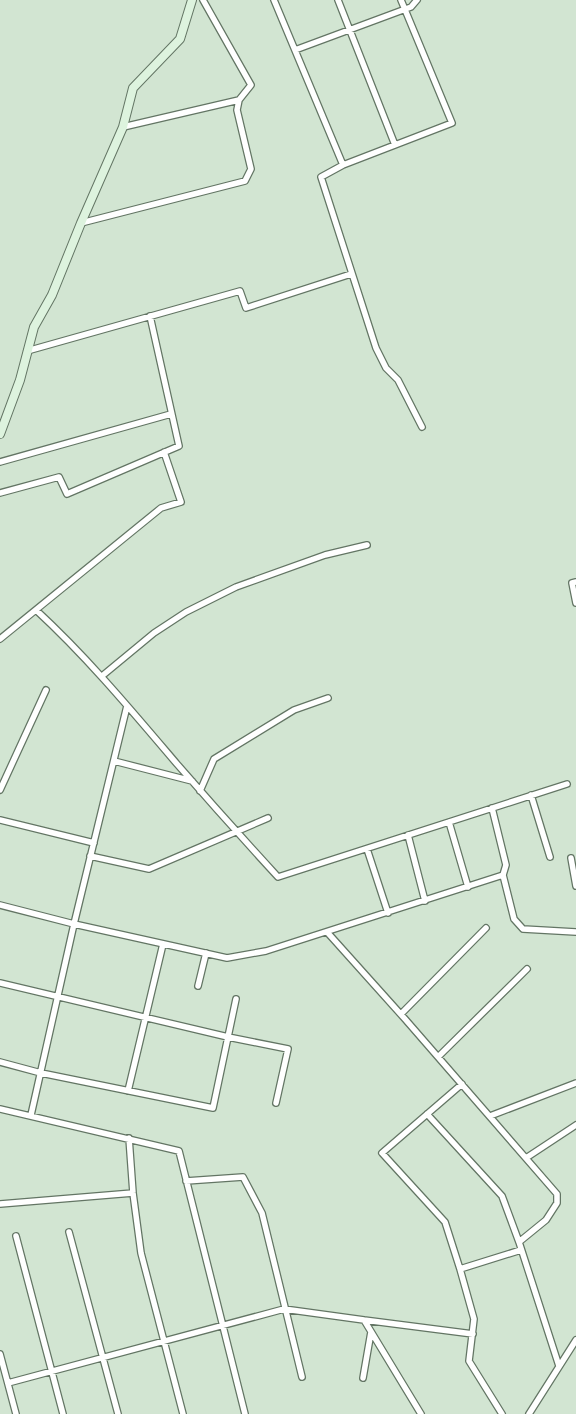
<svg xmlns="http://www.w3.org/2000/svg" width="576" height="1414" font-family="Signika,sans-serif">
  <style>
    .lines { fill: none; stroke-linecap: round; stroke-linejoin: round }
    .street-casing { stroke: #637564; stroke-width: 8 }
    .secondary-casing { stroke: #637564; stroke-width: 10 }
    .street { stroke: #fff; stroke-width: 5.5 }
    .secondary { stroke: #ddf3de; stroke-width: 8 }
  </style>
  <rect width="100%" height="100%" fill="#d2e5d2"/>
  <g class="lines">
    <!-- street casing -->
    <g class="street-casing">
      <path id="street" d="M274 0 343 165
        M338 0 395 145
        M401 0 452 123 343 165 321 177 376 348 386 368 398 380 422 427
        M295 50 411 7 417 0
        M123 127 239 100 251 85 203 0
        M81 223 245 181 251 169 237 110 239 100
        M27 351 240 291 246 308 351 274
        M0 462 171 414
        M0 493 59 477 67 494 179 446 150 316
        M576 582 572 583 576 603
        M36 610C87 657 132 711 177 764 210 802 244 840 278 877L567 784
        M0 639 161 508 181 502 164 452
        M102 676 154 633 186 612 236 587 325 555 367 545
        M114 761 192 781
        M0 790 46 690
        M200 791 214 759 294 710 328 698
        M531 795 550 857
        M0 820 94 843
        M449 822 468 887
        M408 835 425 901
        M367 849 388 913
        M90 856 149 869 268 818
        M571 858 576 886
        M503 875 514 919 523 929 576 932
        M0 905 74 924 227 958 266 951 503 875 506 865 492 808
        M327 932 405 1019 557 1194V1203L546 1220 519 1242
        M0 983 228 1037 288 1049 276 1103
        M198 986 206 953
        M401 1014 486 928
        M438 1057 527 969
        M0 1062 41 1073 213 1108 236 999
        M462 1084 382 1153 445 1222 460 1269 474 1319 469 1361 502 1414
        M128 1091 163 944
        M0 1109 179 1151 245 1414
        M427 1114 502 1196 519 1242 559 1366
        M31 1115 74 924 127 706
        M490 1116 576 1083
        M129 1138 133 1193 141 1253 183 1414
        M526 1158 576 1125
        M186 1181 243 1177 262 1213 302 1377
        M0 1204 133 1193
        M69 1232 118 1414
        M16 1236 63 1414
        M460 1269 521 1250
        M364 1320 473 1334
        M0 1354 16 1414
        M363 1378 371 1332
        M8 1383 284 1309 364 1320 421 1414
        M529 1414 576 1340"/>
    </g>
    <!-- secondary casing -->
    <g class="secondary-casing">
      <path id="secondary" d="M0 434 20 380 34 327 52 295 81 223 123 127 133 88 180 39 192 0"/>
    </g>
    <!-- street -->
    <use href="#street" class="street"/>
    <!-- secondary -->
    <use href="#secondary" class="secondary"/>
  </g>
</svg>
